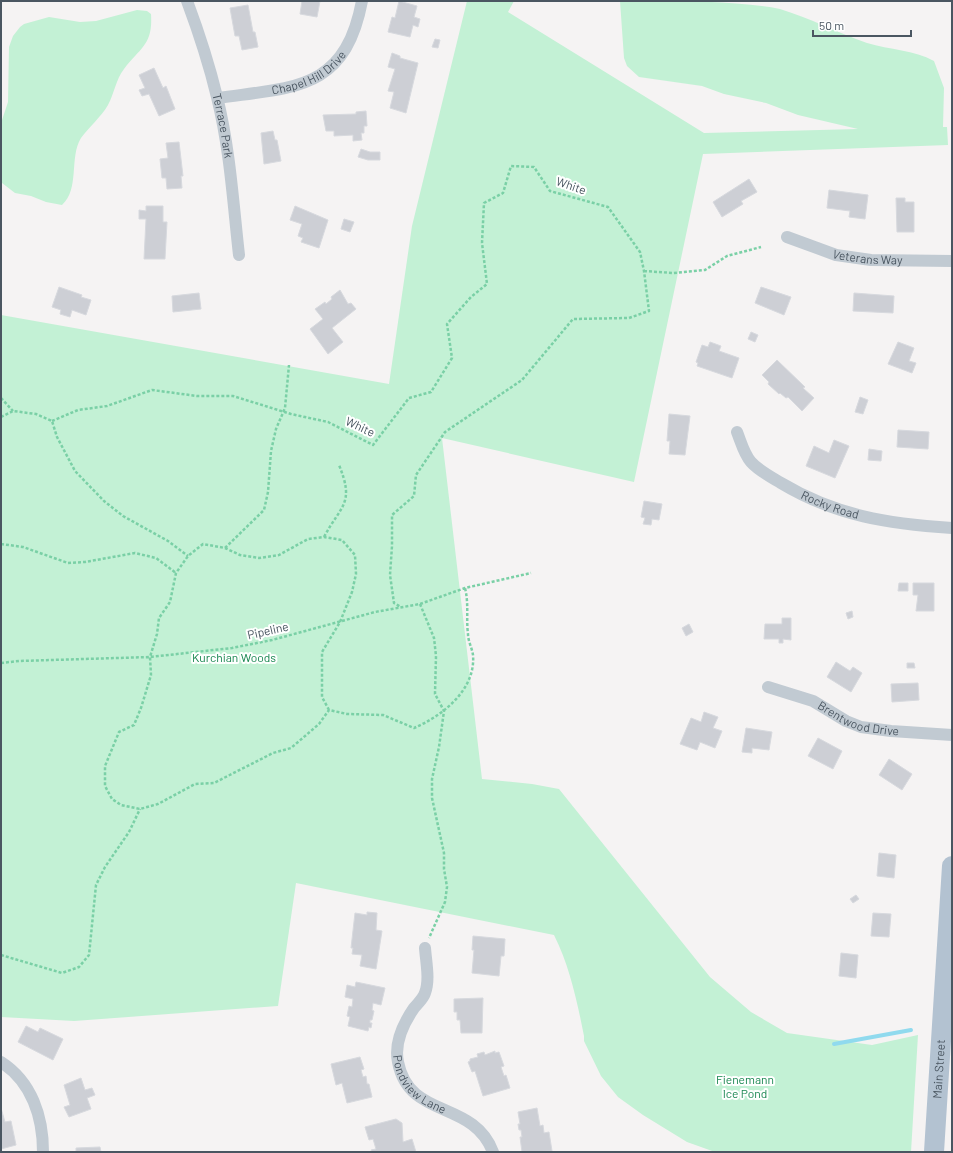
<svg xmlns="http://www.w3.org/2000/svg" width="953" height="1153" font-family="Barlow,sans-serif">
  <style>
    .green { fill: #c3f1d5 }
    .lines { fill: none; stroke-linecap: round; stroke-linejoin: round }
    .stream { stroke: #90daee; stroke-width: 4 }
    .building { fill: #cdcfd5; stroke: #d7d9de }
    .path { stroke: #7ad0a6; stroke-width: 2.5; stroke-dasharray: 3 2; stroke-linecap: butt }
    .minor { stroke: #c1cad2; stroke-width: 12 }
    .primary { stroke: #b3c2d1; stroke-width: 20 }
    .labels { text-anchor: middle; stroke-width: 4; stroke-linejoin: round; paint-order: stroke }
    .street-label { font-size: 12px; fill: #4a5661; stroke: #fff }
    .park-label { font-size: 12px; fill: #17864f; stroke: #fff }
  </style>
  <rect width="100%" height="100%" fill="#f5f3f3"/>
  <!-- green -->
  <path class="green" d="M467 1H514L508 12 704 133 858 129 798 115 766 103 724 94 702 86 639 77 627 66 624 58 620 1C667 1 735 0 780 9 810 18 838 33 867 43 890 50 914 50 934 61L944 88 943 127H947L948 145 703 154 634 482 442 438 482 779 532 784 559 789 710 977 751 1012 787 1033 872 1045 918 1035 911 1152H715L687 1142 643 1115 618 1097 601 1076 584 1041V1036C577 1001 570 967 554 935L296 883 278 1006 74 1021 1 1017V315L389 384 412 226Z
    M137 10 147 11 151 14C153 45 141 47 124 69 116 79 114 94 108 105 101 117 89 127 81 138 69 157 80 189 62 205L46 202 31 196 15 193 2 183 1 178V123L8 102 9 47 13 36 20 27 24 24 49 17 80 22 96 21Z"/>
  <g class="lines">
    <!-- stream -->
    <path class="stream" d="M834 1044 911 1030"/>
  </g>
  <!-- building -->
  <path class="building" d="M302 1H320L317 17 300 14Z
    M399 1 417 6 414 17 420 19 418 27 413 25 410 37 388 32 392 17 395 18Z
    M248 5 253 32H255L258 47 242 50 239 36H235L230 8Z
    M435 39 440 40 438 48 432 47Z
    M392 53 400 56V58L418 63 406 113 390 108 394 92 388 91 395 69 388 67Z
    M154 68 163 88 166 86 175 109 159 116 149 94 142 96 139 90 145 88 139 75Z
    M366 111 367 126H364V133H361L362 140 353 141V135L334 136V131H326L323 115 356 114V112Z
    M273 131 275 140H277L281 161 264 164 261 133Z
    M179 142 183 176H181L182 188 167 189 166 178H162L160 159 168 158 166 143Z
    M361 149 370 152H380V160H368L358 157Z
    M749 179 757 192 741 201 743 204 722 217 713 202Z
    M829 190 868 195 865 219 849 217 850 211 827 208Z
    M896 198H905V202H914V232H897Z
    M146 206H163V222H167L165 259H144L146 219H139V210L146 211Z
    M295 206 328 220 319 248 301 242 303 238 298 236 302 224 290 220Z
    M344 219 354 222 350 232 341 229Z
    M59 287 82 295 81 297 91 300 86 315 72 310 70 317 60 314 61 310 52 307Z
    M761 287 791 297 784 315 755 303Z
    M340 290 348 304 351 303 356 309 332 328 343 342 328 354 310 329 323 319 315 309 325 302 326 304 332 299 331 297Z
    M199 293 201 309 173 312 172 296Z
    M854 293 894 296 893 313 853 311Z
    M751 332 758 335 755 342 748 339Z
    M710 342 721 346 719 351 739 358 732 378 697 366 698 363 696 362 702 345 708 347Z
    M898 342 914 348 909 361 916 363 912 373 888 364Z
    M777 360 805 387 803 388 814 398 802 411 788 397 786 398 780 393 779 394 768 384 769 382 762 375Z
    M860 397 868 400 863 414 855 412Z
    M669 414 690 416 685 455 669 454 670 441H667Z
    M898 430 929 432 928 449 897 447Z
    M834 440 849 446 835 478 806 466 814 446 829 453Z
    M869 449 882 451 881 461 868 460Z
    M644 501 662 504 659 520 652 519 651 525 643 524 645 518 641 517Z
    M899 583H908V591H898Z
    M913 583H934V611H916L918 595H913Z
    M852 611 853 617 848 619 846 613Z
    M782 618H791V640L783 639V643H779V639H764L765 624H782Z
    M689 624 693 632 686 636 682 628Z
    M836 662 850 671 853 667 862 673 851 692 827 677Z
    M907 663H914L915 668H907Z
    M918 683 919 700 892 702 891 684Z
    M704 712 718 717 713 728 722 731 715 748 700 742 697 750 680 744 691 718 701 722Z
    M746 728 772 732 769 750 752 748V753L742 752Z
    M818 738 842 751 833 769 808 756Z
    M889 759 912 774 902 790 879 775Z
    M879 853 896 855 894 878 877 876Z
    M856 895 859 899 853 903 850 899Z
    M367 912 377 913 376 930 382 931 376 969 360 966 362 955 352 954 353 948H351L355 913 367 915Z
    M873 913 891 914 889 937 871 936Z
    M473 936 505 939 504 956H501L499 976 472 973 474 950H472Z
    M841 953 858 955 856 978 839 976Z
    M356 982 385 988 381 1005 373 1003 372 1010 374 1011 372 1020H370V1023H372L371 1028 369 1027 368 1031 348 1026 350 1017 347 1016 349 1006 352 1007 353 999 345 997 347 985 355 987Z
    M483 998 482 1033H461L460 1020H457V1012H454V999Z
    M26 1026 38 1032 40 1028 63 1039 53 1060 18 1042Z
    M495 1051V1053L499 1052 504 1066 501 1067 504 1076 506 1075 510 1088 483 1096 475 1071 472 1072 468 1062 470 1061V1059L478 1057 477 1054 484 1052 485 1055Z
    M360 1057 364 1069 361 1070 363 1077 366 1076 367 1084H369L372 1097 347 1103 342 1083 336 1085 331 1064Z
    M81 1078 85 1090 92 1088 95 1095 87 1098 91 1109 69 1117 64 1107 70 1105 64 1085Z
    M1 1108 5 1122 11 1121 16 1145 1 1149Z
    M537 1108 540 1126 543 1125 544 1133 549 1132 552 1151 522 1152 520 1137H522L521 1130H519L518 1124H520L518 1112Z
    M396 1119 402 1123 403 1142 412 1139 416 1152H372L371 1150 376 1149 373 1139 369 1140 365 1127Z
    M100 1147 101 1152H76V1148Z"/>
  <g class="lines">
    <!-- path -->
    <path class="path" d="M644 271 673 273 705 270 727 256 761 247
      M1 398 13 411
      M1 417 13 411 36 414 52 421 57 437 75 471 104 501 123 516 168 541 188 556
      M52 421 78 410 107 406 152 390 197 396H233L291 414 328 422 373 445 409 398 431 392 452 358 447 324 471 297 487 284 482 243 484 203 503 193 511 166 534 167 550 191 608 207 640 252 644 271 649 311 629 318 573 319 522 380 445 432 416 475 414 496 392 515V546L390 575 394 603 401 607
      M324 537C341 505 355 504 339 465
      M1 544 23 547 68 563 85 562 135 553 156 558 176 573
      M225 548 264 510 268 492 271 451 276 429 285 408 289 365
      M420 604 434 638 436 656 435 694 444 711 439 747 432 779V798L444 853V869L447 887 445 902 429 938
      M1 663 19 661 150 657 232 648 272 640 375 612 420 604 465 588 531 573
      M329 710 322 697V652L340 622 352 592 356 574 355 555 342 540 324 537 308 539 279 555 259 558 240 555 225 548 203 544 188 556 176 573 170 602 159 618 157 634 150 657 151 675 141 708 134 725 119 732 105 766V786L112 799 121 805 140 809 158 804 195 784 214 783 273 753 291 748 319 724 329 710 347 714 383 715 414 728C442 716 476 690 473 655 472 648 468 641 468 634 466 618 469 604 465 588
      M1 955 62 973 79 967 89 955 96 885 105 867 129 832 140 809"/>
    <!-- minor -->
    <g class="minor">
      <path id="s1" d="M187 1C199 33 209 64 217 97 230 149 233 202 239 255"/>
      <path id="s2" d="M218 98C294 87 345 91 362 1"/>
      <path id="s3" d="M787 237 836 255 871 260 952 261"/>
      <path id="s4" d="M737 432C741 442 744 454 751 462 759 471 771 477 781 483 836 516 889 524 952 528"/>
      <path id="s5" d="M768 687 813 701 846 721 861 727 891 731 952 735"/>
      <path id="s6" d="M425 948C426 962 430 980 425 993 423 999 418 1003 414 1008 403 1024 394 1043 398 1062 409 1120 473 1099 493 1152"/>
      <path d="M1 1062C32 1082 43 1117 43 1152"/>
    </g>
    <!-- primary -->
    <path class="primary" id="s7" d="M934 1152 952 866"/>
  </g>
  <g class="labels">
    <!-- street labels -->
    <g class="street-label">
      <text dy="4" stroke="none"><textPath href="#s2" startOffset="96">Chapel Hill Drive</textPath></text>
      <text dy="4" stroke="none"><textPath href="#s1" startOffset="130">Terrace Park</textPath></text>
      <text transform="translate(571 186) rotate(19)" y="4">White</text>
      <text dy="4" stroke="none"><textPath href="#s3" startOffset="84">Veterans Way</textPath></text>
      <text transform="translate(360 427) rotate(25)" y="4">White</text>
      <text dy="4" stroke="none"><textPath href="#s4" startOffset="124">Rocky Road</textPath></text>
      <text transform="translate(268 631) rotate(-13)" y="4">Pipeline</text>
      <text dy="4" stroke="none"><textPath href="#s5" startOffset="97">Brentwood Drive</textPath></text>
      <text dy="4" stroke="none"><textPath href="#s7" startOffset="83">Main Street</textPath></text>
      <text dy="4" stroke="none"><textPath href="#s6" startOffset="154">Pondview Lane</textPath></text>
    </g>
    <!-- park labels -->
    <g class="park-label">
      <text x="234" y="662">Kurchian Woods</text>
      <text x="745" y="1084">Fienemann<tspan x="745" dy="14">Ice Pond</tspan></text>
    </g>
  </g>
  <!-- border -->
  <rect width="953" height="1153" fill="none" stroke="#4a5661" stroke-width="4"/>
  <!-- scale -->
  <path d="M813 30v6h98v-6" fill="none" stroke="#4a5661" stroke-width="2"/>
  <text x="819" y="30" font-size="12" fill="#4a5661" stroke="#ffffff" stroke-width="3" paint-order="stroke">50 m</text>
</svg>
